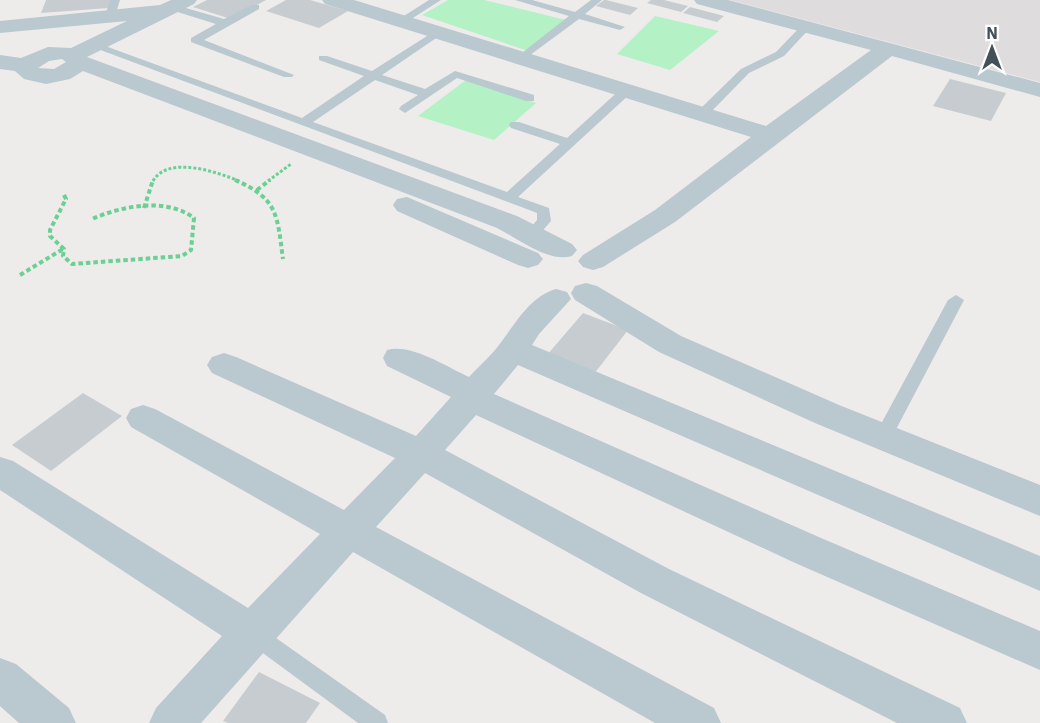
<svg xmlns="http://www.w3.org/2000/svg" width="1040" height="723" font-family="'IBM Plex Sans',sans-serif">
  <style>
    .education { fill: #dfdcdd }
    .green { fill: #b4f1c5 }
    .building { fill: #c7ccd1 }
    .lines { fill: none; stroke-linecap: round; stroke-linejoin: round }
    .path-far1 { stroke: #6ad093; stroke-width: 3; stroke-dasharray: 3 2; stroke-linecap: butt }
    .path { stroke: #6ad093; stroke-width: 4; stroke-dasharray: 4.5 3; stroke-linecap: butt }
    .lane { fill: #bac8cf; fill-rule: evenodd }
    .street { fill: #bac8cf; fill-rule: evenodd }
  </style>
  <rect width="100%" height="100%" fill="#eeebeb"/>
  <!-- education -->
  <path class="education" d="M730 0H1040V82Z"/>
  <!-- green -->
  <path class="green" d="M448 0H484L570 21 531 52 422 15Z
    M655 16 719 31 670 70 617 54Z
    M466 80 536 103 494 140 418 116Z"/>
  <!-- building -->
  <path class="building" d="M46 0H111L109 8 41 13Z
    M207 0H266L231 19 193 7Z
    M286 0H310L348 11 319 28 266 11Z
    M604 0H606L638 8 630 15 596 6Z
    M651 0H664L688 6 681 12 647 3Z
    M690 7 724 16 717 22 683 13Z
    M950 79 1006 93 991 121 933 106Z
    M583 313 628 330 594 374 547 355Z
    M83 393 122 416 51 471 12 445Z
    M259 672 320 703 306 723H228L223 721Z"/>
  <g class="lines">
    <!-- path-far1 -->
    <path class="path-far1" d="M153 181C168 155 217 172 239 181
      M268 181 291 164"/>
    <!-- path -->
    <path class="path" d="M235 180C279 199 277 216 283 259
      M257 190 270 180
      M64 195 66 199 50 230V236L64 249 63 256 72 264 182 256 191 250 194 218C166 197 122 206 92 219
      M144 208 153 180
      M20 275 63 249"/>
    <!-- lane -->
    <path class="lane" d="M110 0H120L115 16 110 19 105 16Z
      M429 0H441L405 23 401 24 396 21Z
      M515 0H532L575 12 591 0H602L585 14 625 27 620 30 579 19 522 61 518 60V56L569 16Z
      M172 4 224 19 251 5H259V9L204 40 294 75 292 77H284L191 42V38L216 24 168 9V5Z
      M806 24 811 27 784 56 749 73 706 117H698V111L741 69 776 52 802 25Z
      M438 29 442 30V34L382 75 425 89 455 71 534 95V101H526L457 78 405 113 399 109 401 106 418 95 375 80 313 122 507 192 560 144 511 128 509 125 511 122H519L567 138 623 87H631V93L518 197 549 208 551 221 537 237 532 238 525 234 537 220V213L532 211 87 45 89 43H97L302 118 364 76 319 60V56H327L372 71Z
      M956 295 964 300 892 437 889 442 883 444 877 442 874 437 948 300Z
      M252 624 259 626 385 715 388 723H358L245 640 241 633 245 626Z"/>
    <!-- street -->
    <path class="street" d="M171 0H197L194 4 87 57 517 216 572 244 577 250 572 256C548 263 519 239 497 228L83 71 70 79 46 84 24 79 15 71 0 69V55L21 58 48 47 71 48 127 21 0 33V21L160 5ZM62 59 66 62 54 69 38 68 49 61Z
      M322 0H354L766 126 871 50 697 4 694 0H728L1040 83V97L892 56 675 222 603 267 593 270 583 267 578 261 583 255 655 210 751 137 325 4Z
      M407 197 538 253 543 259 538 265 528 268 518 265 397 211 393 205 397 199Z
      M586 283 597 286 681 336 839 405 1040 485V516L815 423 659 352 575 300 571 293 575 286Z
      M556 289 567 292 571 299 539 334 532 345 1040 556V591L518 365 494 394 821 538 1040 631V670L793 562 476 415 445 450 669 569 960 708 967 723H897L641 593 425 473 376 527 714 708 721 723H655L353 552 201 723H149L156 708 222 636 0 490V457L13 461 248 608 320 534 131 427 126 418 131 409 143 405 155 409 344 510 395 458 212 373 207 365 212 357 224 353 236 357 416 436 451 397 387 366 383 358 387 350C411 343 447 367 469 377 480 365 493 354 502 341 517 321 531 296 556 289Z
      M0 658 16 664 69 708 76 723H19L0 706Z"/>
  </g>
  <!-- north arrow -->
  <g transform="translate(992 48)" stroke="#ffffff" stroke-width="4.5" paint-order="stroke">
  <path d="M0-4.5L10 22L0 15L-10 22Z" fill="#425159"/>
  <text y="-9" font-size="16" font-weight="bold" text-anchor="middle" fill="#425159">N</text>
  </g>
</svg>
